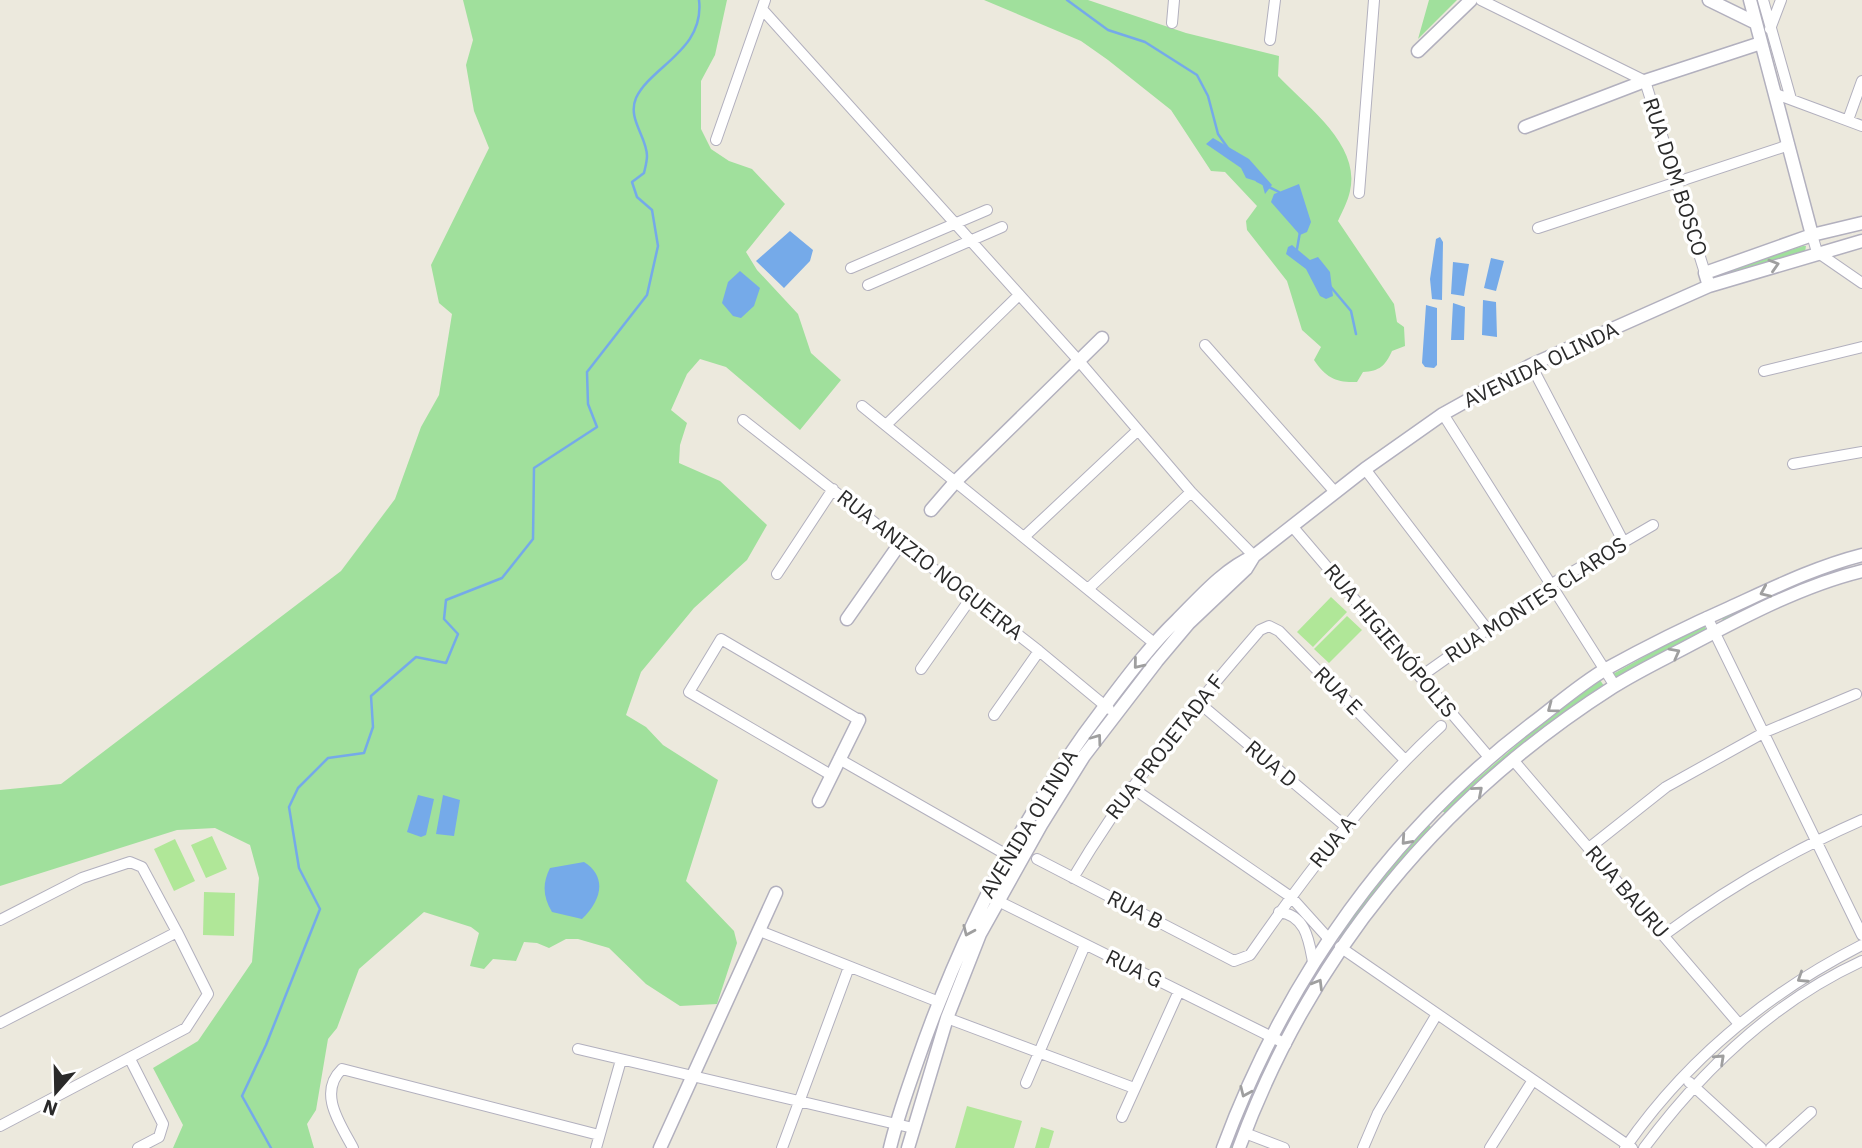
<svg xmlns="http://www.w3.org/2000/svg" width="1862" height="1148" font-family="'IBM Plex Sans',sans-serif">
  <style>
    .green { fill: #a0e09c }
    .pitch { fill: #b0e798 }
    .water { fill: #75aae9 }
    .lines { fill: none; stroke-linecap: round; stroke-linejoin: round }
    .stream { stroke: #75aae9; stroke-width: 2.5 }
    .minor-casing { stroke: #b2b0be; stroke-width: 12 }
    .tertiary-casing { stroke: #b2b0be; stroke-width: 15 }
    .minor { stroke: #fff; stroke-width: 10 }
    .tertiary { stroke: #fff; stroke-width: 12 }
    .oneway { stroke: #9f9f9f }
    .labels { text-anchor: middle; stroke-width: 7; stroke-linejoin: round; paint-order: stroke }
    .street-label { font-size: 21px; fill: #2a2a2a; stroke: #fff }
  </style>
  <rect width="100%" height="100%" fill="#ece9dd"/>
  <!-- green -->
  <path class="green" d="M463 0H727L715 55 701 81V129L711 149 729 161 752 169 785 204 746 252 757 270 798 314 811 353 841 380 800 430 726 367 700 359 687 374 671 410 687 423 680 445 679 463 720 481 767 525 747 560 694 608 641 672 626 715 646 727 663 745 718 780 686 881 734 931 737 943 717 1004 680 1006 646 984 609 948 578 939H566L549 948 537 943 524 942 516 961 493 959 484 969 470 966 479 933 471 927 424 912 359 969 337 1028 328 1039 316 1110 307 1124 314 1148H173L183 1125 153 1068 198 1041 252 962 259 878 250 845 215 828 177 830 0 886V790L61 784 341 571 395 499 421 427 439 395 452 314 439 303 431 265 489 148 474 111 466 65 473 40Z
    M984 0H1088L1186 33 1279 56 1278 76C1305 105 1361 144 1350 191 1348 201 1342 212 1338 221L1394 304 1397 322 1404 327 1405 346 1392 351C1385 366 1380 371 1363 372L1357 382C1337 383 1326 378 1314 360L1321 347 1302 330 1287 281 1247 230 1246 221 1257 206 1225 172 1211 171 1171 110 1108 60 1081 41Z
    M1429 0H1457L1418 39Z
    M1803 246H1806L1805 252 1719 276 1718 273Z
    M1823 572 1825 576 1723 621 1721 616Z
    M1703 624 1706 629 1616 678 1613 674Z
    M1600 680 1604 686 1540 733 1446 814 1441 810 1535 729Z
    M1426 823 1431 827 1395 867 1341 939 1336 935Z
    M1328 950 1333 953 1283 1037 1278 1035Z
    M1271 1051 1277 1054 1235 1148H1228Z"/>
  <!-- pitch -->
  <path class="pitch" d="M1331 597 1347 612 1313 647 1297 632Z
    M1347 616 1362 630 1329 663 1314 649Z
    M212 836 227 869 206 878 191 845Z
    M175 839 195 881 174 891 154 849Z
    M204 892 235 893 234 936 203 935Z
    M967 1106 1022 1121 1014 1148H955Z
    M1041 1127 1054 1131 1049 1148H1035Z"/>
  <!-- water -->
  <path class="water" d="M1213 138 1249 159 1272 185 1265 194 1262 183 1246 178 1241 168 1206 144Z
    M1299 184 1311 222 1307 232 1300 235 1271 202 1274 194Z
    M790 231 813 250 810 261 784 288 756 261Z
    M1440 237 1443 242 1442 300 1432 299 1430 279 1436 239Z
    M1292 245 1310 260 1318 257 1330 272 1333 296 1326 299 1320 296 1306 269 1286 254 1288 247Z
    M1491 258 1504 261 1496 291 1484 288Z
    M1453 262 1469 264 1464 296 1451 294Z
    M740 271 760 288 754 306 741 318 733 316 722 303 728 282Z
    M1483 300 1496 302 1497 337 1482 335Z
    M1453 303 1465 307 1464 340H1451Z
    M1426 305 1437 308V365L1434 368 1425 367 1422 363Z
    M418 795 434 799 426 835 421 837 407 832Z
    M443 795 460 800 454 836 436 834Z
    M584 862C608 877 601 901 582 919L552 912C543 897 542 884 550 868Z"/>
  <g class="lines">
    <!-- stream -->
    <path class="stream" d="M1067 0 1108 30 1145 42 1197 75 1208 96 1218 134 1230 151
      M1257 181 1279 192
      M1297 249 1300 232
      M1330 286 1351 311 1356 334
      M271 1148 242 1096 266 1045 320 909 299 868 289 807 298 788 328 758 364 753 373 727 371 696 416 657 446 663 458 634 444 619 446 600 502 578 533 539 534 468 597 427 588 404 587 372 647 295 658 246 652 210 637 197 632 182 644 173C645 168 647 162 647 156 647 137 627 119 636 98 651 66 705 50 699 0"/>
    <!-- minor casing -->
    <g class="minor-casing">
      <path id="minor" d="M1481 0 1645 81 1705 273
        M1763 0 1791 99
        M762 9 1079 361 1191 492 1254 556
        M1172 23 1174 0
        M1770 29 1781 0
        M1270 40 1275 0
        M1776 94 1862 126
        M1848 120 1862 81
        M716 140 765 0
        M1359 193 1374 0
        M1538 228 1789 145
        M1812 235 1817 252 1862 283
        M851 268 987 210
        M868 285 1002 227
        M1205 345 1335 492
        M1531 365 1623 541
        M1764 371 1862 347
        M862 406 1154 643
        M1443 414 1615 686
        M743 420 1039 651 1109 709
        M887 424 1019 295
        M1793 464 1862 452
        M1365 469 1487 629
        M1292 526 1488 756
        M1024 537 1137 431
        M777 574 833 489
        M1088 589 1191 492
        M1707 617 1862 935
        M921 669 971 598
        M1420 677 1550 585 1653 525
        M1198 702 1345 826
        M994 715 1039 651
        M839 759 1007 855
        M1514 761 1739 1024
        M831 775 689 692 721 639 859 720
        M1131 787 1291 897 1328 938
        M1589 848 1666 787 1765 732 1856 694
        M1037 859 1234 961 1250 955C1307 873 1367 794 1441 726
        M1073 878C1128 785 1190 711 1260 630L1269 626 1279 631 1404 759
        M992 898 1286 1044
        M1279 912C1306 915 1309 941 1313 962
        M0 920 82 878 130 862 142 867 177 932 0 1023
        M760 931 939 1002
        M1664 935C1726 889 1791 851 1862 820
        M1340 947 1632 1148
        M947 1018 1134 1088
        M578 1049 913 1128
        M130 1059 163 1124 159 1137 138 1148
        M1689 1082 1761 1148
        M1026 1083 1085 945
        M1122 1117 1179 991
        M0 1126 186 1028 208 994 177 932
        M1245 1133 1284 1148
        M353 1148C341 1125 317 1093 342 1069L599 1135
        M596 1148 621 1060
        M782 1148 849 967
        M1363 1148 1378 1113 1437 1014
        M1490 1148 1533 1080
        M1625 1148C1686 1060 1768 993 1862 945
        M1644 1148C1702 1070 1773 1002 1862 961
        M1771 1148 1811 1112"/>
    </g>
    <!-- tertiary casing -->
    <g class="tertiary-casing">
      <path id="tertiary" d="M1709 0 1756 23
        M1750 0 1812 235
        M1418 51 1471 0
        M1525 127 1645 81 1761 43
        M1709 286 1705 273 1812 235 1862 223
        M931 510 956 481 1102 338
        M847 619 901 542
        M819 801 859 720
        M660 1148 776 893
        M890 1148C897 1118 907 1091 917 1062 962 931 1024 811 1108 702 1130 673 1151 645 1177 620 1200 597 1224 569 1254 556L1365 469 1443 414 1531 365 1709 286 1862 241
        M908 1148 947 1018 980 934 1041 825 1084 756 1157 661 1189 623 1246 569 1254 556
        M1223 1148C1286 978 1392 828 1538 719 1560 702 1582 683 1606 669 1646 647 1688 626 1729 608 1773 588 1815 567 1862 555
        M1239 1148C1310 955 1439 798 1613 687 1638 671 1666 658 1692 644 1745 616 1804 585 1862 571"/>
    </g>
    <!-- minor -->
    <use href="#minor" class="minor"/>
    <!-- tertiary -->
    <use href="#tertiary" class="tertiary"/>
  </g>
  <!-- one-way arrows -->
  <defs><path id="oneway-chevron" d="M-2-3.5L2.5 0L-2 3.5" fill="none" stroke-width="1.6" stroke-linecap="round" stroke-linejoin="round" transform="scale(1.75)"/></defs>
  <g class="oneway">
    <use href="#oneway-chevron" transform="translate(1774 265) rotate(-17)"/>
    <use href="#oneway-chevron" transform="translate(1765 592) rotate(156)"/>
    <use href="#oneway-chevron" transform="translate(1675 653) rotate(-28)"/>
    <use href="#oneway-chevron" transform="translate(1138 664) rotate(129)"/>
    <use href="#oneway-chevron" transform="translate(1552 708) rotate(143)"/>
    <use href="#oneway-chevron" transform="translate(1097 739) rotate(-54)"/>
    <use href="#oneway-chevron" transform="translate(1478 791) rotate(-41)"/>
    <use href="#oneway-chevron" transform="translate(1406 840) rotate(132)"/>
    <use href="#oneway-chevron" transform="translate(968 931) rotate(114)"/>
    <use href="#oneway-chevron" transform="translate(1802 978) rotate(147)"/>
    <use href="#oneway-chevron" transform="translate(1318 984) rotate(-59)"/>
    <use href="#oneway-chevron" transform="translate(1720 1059) rotate(-43)"/>
    <use href="#oneway-chevron" transform="translate(1245 1092) rotate(114)"/>
  </g>
  <g class="labels">
    <!-- street labels -->
    <g class="street-label">
      <text transform="translate(1675 177) rotate(72)" y="7">RUA DOM BOSCO</text>
      <text transform="translate(1541 365) rotate(-26)" y="7">AVENIDA OLINDA</text>
      <text transform="translate(930 565) rotate(38)" y="7">RUA ANIZIO NOGUEIRA</text>
      <text transform="translate(1536 600) rotate(-33)" y="7">RUA MONTES CLAROS</text>
      <text transform="translate(1390 641) rotate(50)" y="7">RUA HIGIENÓPOLIS</text>
      <text transform="translate(1338 691) rotate(45)" y="7">RUA E</text>
      <text transform="translate(1165 747) rotate(-52)" y="7">RUA PROJETADA F</text>
      <text transform="translate(1271 764) rotate(40)" y="7">RUA D</text>
      <text transform="translate(1029 824) rotate(-59)" y="7">AVENIDA OLINDA</text>
      <text transform="translate(1333 842) rotate(-51)" y="7">RUA A</text>
      <text transform="translate(1627 892) rotate(49)" y="7">RUA BAURU</text>
      <text transform="translate(1135 910) rotate(27)" y="7">RUA B</text>
      <text transform="translate(1134 969) rotate(26)" y="7">RUA G</text>
    </g>
  </g>
  <!-- north arrow -->
  <g transform="translate(56 1092) rotate(200)" stroke="#ffffff" stroke-width="5" paint-order="stroke">
  <path d="M0-5L12 26L0 18L-12 26Z" fill="#2a2a2a"/>
  <text y="-10" font-size="19" font-weight="bold" text-anchor="middle" fill="#2a2a2a">N</text>
  </g>
</svg>
